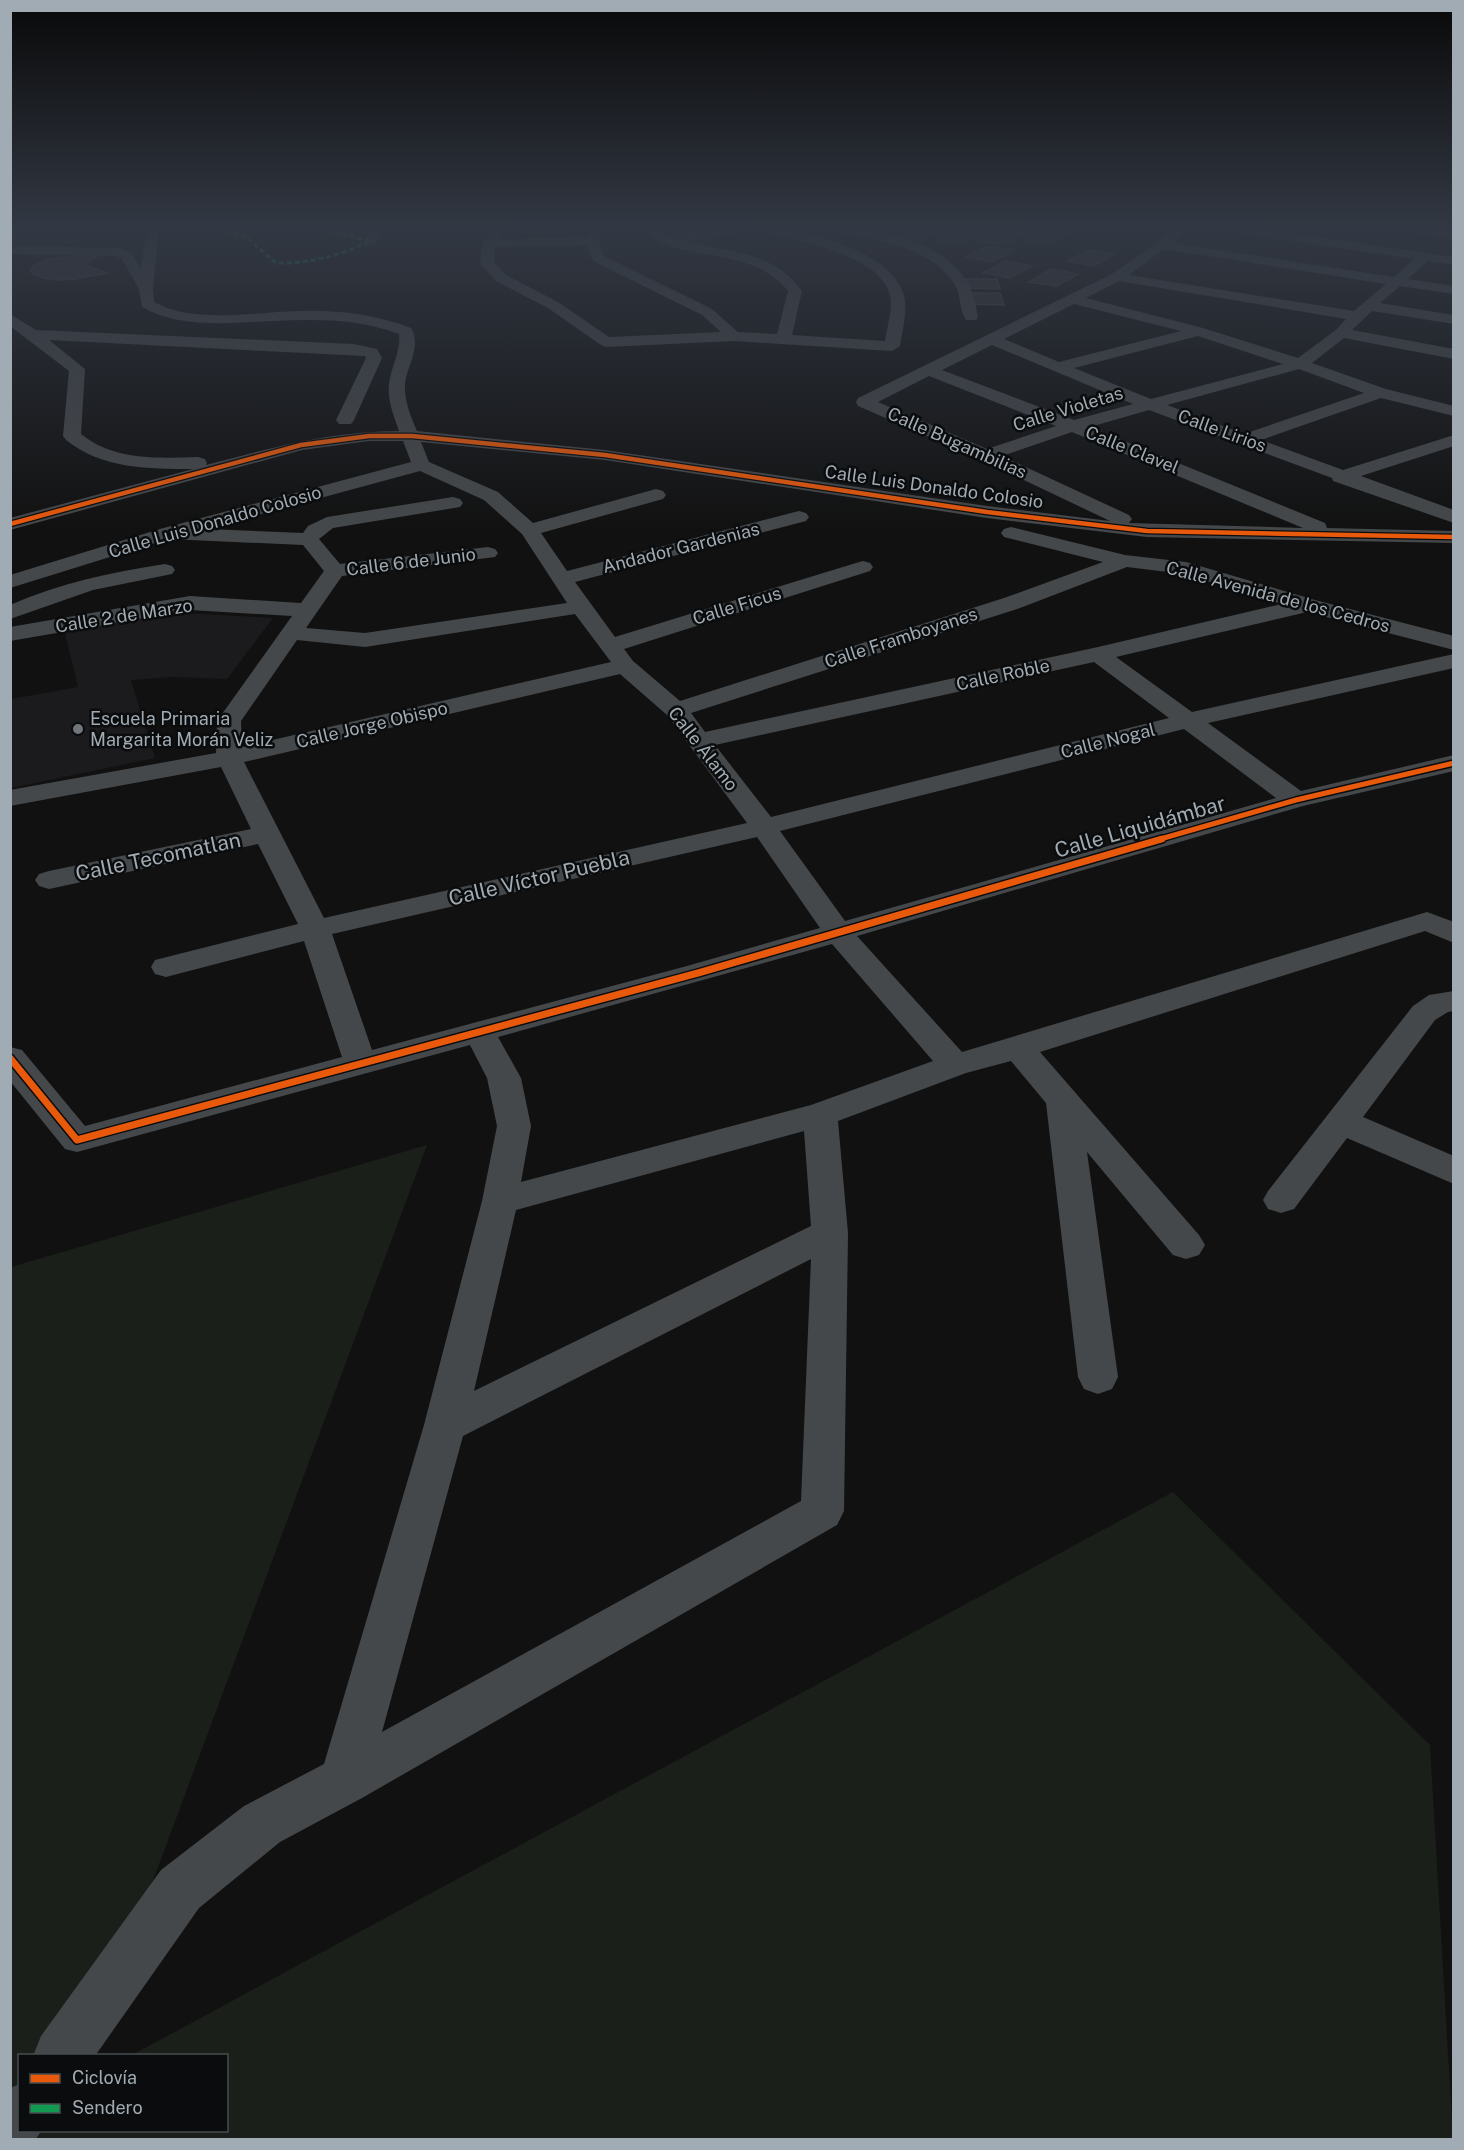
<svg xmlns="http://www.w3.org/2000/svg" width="1464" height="2150" font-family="'Public Sans',sans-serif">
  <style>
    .built { fill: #1b1b1d }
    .green { fill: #1a1f19 }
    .building { fill: #313233; stroke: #404345; stroke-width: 1.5 }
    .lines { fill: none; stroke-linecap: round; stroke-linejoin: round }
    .minor { fill: #45484a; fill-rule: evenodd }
    .quiet { stroke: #139951; stroke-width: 3; stroke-dasharray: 5 3; stroke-linecap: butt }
    .cycleway-far2-casing { stroke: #0b0c0d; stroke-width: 7 }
    .cycleway-far1-casing { stroke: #0b0c0d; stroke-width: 8 }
    .cycleway-casing { stroke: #0b0c0d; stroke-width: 10 }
    .cycleway-far2 { stroke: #e8590c; stroke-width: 4.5 }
    .cycleway-far1 { stroke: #e8590c; stroke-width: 5 }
    .cycleway { stroke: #e8590c; stroke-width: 7 }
    .poi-dot { fill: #6f757a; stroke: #0b0c0d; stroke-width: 2 }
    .labels { text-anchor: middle; stroke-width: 5; stroke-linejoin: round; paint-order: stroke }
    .far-street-label { font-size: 18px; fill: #a1abb3; stroke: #0b0c0d }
    .far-poi-label { font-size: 18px; fill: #a1abb3; stroke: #0b0c0d; text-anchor: start }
    .street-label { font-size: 21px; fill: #a1abb3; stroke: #0b0c0d }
  </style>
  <rect width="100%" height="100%" fill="#111"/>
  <!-- built -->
  <path class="built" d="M184 613 273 618 227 679 173 677 131 680 155 758 11 788V699L78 687 64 629Z"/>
  <!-- green -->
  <path class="green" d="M427 1145 88 2055 20 2056V2130H226V2056L132 2055 1173 1492 1430 1745 1453 2139 11 2140V1267Z"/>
  <!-- building -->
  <path class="building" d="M914 228H934L943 229 921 240 897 236Z
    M1079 228H1114L1117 230 1085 232Z
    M957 229 982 233 960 244 935 240Z
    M1045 229 1070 233 1050 244 1024 240Z
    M999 230 1024 234 1003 245 978 241Z
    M988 246 1014 250 992 262 966 257Z
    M1088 250 1114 254 1094 266 1067 261Z
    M85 255 97 256 85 265 108 273 75 279 60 280 43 278 33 274 30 270 35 265 49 259Z
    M1005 261 1032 266 1010 278 983 273Z
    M1051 269 1078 274 1057 286 1029 282Z
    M965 279H997L1000 289 967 288Z
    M968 293H1000L1004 305 971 304Z"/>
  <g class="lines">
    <!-- minor -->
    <path class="minor" d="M147 228H159L153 289 154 302C193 324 255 312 299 311 338 310 374 314 411 328 422 346 407 365 405 384 404 400 411 417 417 431L605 450 987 506 1110 521 980 459 858 406 856 402 858 398 1112 274 1177 228H1191L1173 243 1394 277 1414 259 1233 232 1227 228H1258L1454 257V265L1428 261 1408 279 1454 286V294L1400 286 1380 303 1454 315V324L1372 311 1352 330 1454 349V359L1344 338 1312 363 1386 389 1454 406V416L1381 398 1261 440 1343 470 1454 435V446L1361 476 1454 510V523L1333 481 1332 478 1149 410 1090 427 1325 523 1327 528 1454 531V543L1147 537 987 518 605 460 421 442 429 462 498 492 533 523 656 489 663 491 666 495 663 499 541 533 567 571 799 511 806 513 809 517 806 521 575 582 615 637 856 563 863 561 870 563 873 567 870 571 624 649 633 661 680 701 1004 598 1103 562 1004 537 1001 533 1004 529 1011 527 1125 555 1186 562 1315 600 1454 636V650L1307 612 1116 657 1192 712 1454 654V668L1208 723 1301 791 1454 755V771L1303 806 857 936 962 1052 1427 912 1454 922V943L1425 931 1040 1052 1199 1235 1205 1245 1199 1255 1186 1259 1173 1255 1087 1152 1118 1377 1112 1389 1098 1394 1084 1389 1078 1377 1046 1103 1011 1061 966 1073 838 1121 848 1233 844 1511 837 1525 362 1798 280 1842 199 1908 95 2056H33L41 2036 161 1870 244 1806 324 1764 424 1425 482 1201 497 1126 487 1078 470 1045 77 1152 65 1149 10 1081V1047L22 1050 85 1126 342 1057 304 941 166 977 155 974 151 967 155 960 298 924 258 844 49 889 39 886 35 880 39 874 49 871 251 829 221 767 10 806V790L216 753 217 721 292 616 190 610 10 641V627L190 596 301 603 324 571 303 545 168 539 10 588V575L160 529 411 462 403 441H369L302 450 10 530V518L193 469C149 469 102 469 66 440L63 436 69 371 10 326V314L36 330 354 344 377 349 382 358 354 420 351 424H339L336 420 366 358 365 356 49 340 85 369 81 434C114 461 158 458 198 457L205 459 207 463 206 465C271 448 331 431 399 431 394 416 387 400 389 384 391 366 401 352 399 334 358 318 315 319 272 321 229 323 181 329 142 307L139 289 122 259 117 256 10 254V246L119 248 132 253 141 269ZM1164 249 1386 284 1354 311 1129 275ZM1119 281 1346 319 1336 330 1298 358 1203 328 1086 298ZM1074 304 1181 331 1059 362 1004 339ZM1198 336 1283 364 1151 399 1074 368ZM992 345 1133 404 1074 420 942 370ZM1299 369 1364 393 1244 434 1167 405ZM929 376 1056 426 987 449 878 402ZM1072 432 1303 528 1129 523 1132 519 1129 515 1002 456ZM420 471 484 500 522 534 567 603 365 633 306 628 342 576 495 557 498 553 495 549 488 547 340 564 319 539 333 528 460 507 463 503 460 499 453 497 327 517 308 526 303 533 206 529ZM1127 567 1184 574 1282 604 1098 647 705 732 691 713 1020 608ZM575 614 611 662 242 747 241 721 297 640 365 647ZM1094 662 1169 718 771 817 715 745ZM620 674 667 715 747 823 324 918 244 762ZM1184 729 1276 798 845 921 780 831ZM757 837 820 928 687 966 372 1050 332 934ZM832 944 933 1061 811 1105 521 1182 531 1126 521 1078 498 1037ZM804 1131 811 1226 474 1391 516 1210ZM811 1259 801 1501 382 1732 463 1436Z
      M371 228H383L376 244 371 245 364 241Z
      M494 228H507L499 239 587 237 590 228H602L599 241 604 256 712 309 738 332 777 334 788 291C751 243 675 265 642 228 660 228 673 237 690 242 732 253 775 252 802 291L792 335 885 341C887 327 893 309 890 295 879 253 794 240 758 231L757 228C798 227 892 249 904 296 908 311 902 331 900 346L892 351 734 341 606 347 601 345 548 308 496 281 480 263 482 243ZM587 245 593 261 702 315 721 332 609 337 558 302 506 275 494 262 495 247Z
      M718 228H742L741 231C722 235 688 248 673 234L679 230 698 232Z
      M832 228C879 228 944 240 969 285 974 295 976 307 978 317L976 320H966C959 309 961 295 955 285 930 244 874 241 833 231Z
      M1405 228 1454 230V238L1411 232Z
      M165 564 172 566 175 570 172 574 93 590 10 619V605C60 583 112 572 165 564Z
      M1454 991V1011L1448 1012 1435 1020 1363 1117 1454 1156V1184L1347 1138 1294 1209 1281 1213 1268 1209 1263 1200 1268 1191 1413 1006 1429 995Z
      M20 2084V2130H42L35 2140H10V2088Z"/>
    <!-- quiet -->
    <path class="quiet" d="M218 228 246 237 276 263C310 264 340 255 371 241
      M318 228 371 241"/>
    <!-- cycleway-far2 casing -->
    <g class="cycleway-far2-casing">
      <path id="cycleway-far2" d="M10 524 301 445 369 436H412L605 455 987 512 1147 531 1454 537"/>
    </g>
    <!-- cycleway-far1 casing -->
    <g class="cycleway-far1-casing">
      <path id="cycleway-far1" d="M1157 840 1296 800 1454 763"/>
    </g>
    <!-- cycleway casing -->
    <g class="cycleway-casing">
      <path id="cycleway" d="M10 1058 77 1140 698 973 1162 839"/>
    </g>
    <!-- cycleway-far2 -->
    <use href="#cycleway-far2" class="cycleway-far2"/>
    <!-- cycleway-far1 -->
    <use href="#cycleway-far1" class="cycleway-far1"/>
    <!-- cycleway -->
    <use href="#cycleway" class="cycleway"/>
  </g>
  <!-- sky -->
  <linearGradient id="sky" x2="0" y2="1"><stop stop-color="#090909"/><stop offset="0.43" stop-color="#323843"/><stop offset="1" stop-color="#323843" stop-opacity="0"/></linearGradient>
  <rect width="1464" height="529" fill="url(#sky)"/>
  <!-- markers -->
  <circle class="poi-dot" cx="78" cy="729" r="6"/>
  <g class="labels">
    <!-- far-street labels -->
    <g class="far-street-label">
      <text transform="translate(1068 409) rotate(-17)" y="6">Calle Violetas</text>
      <text transform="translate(1222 431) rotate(20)" y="6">Calle Lirios</text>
      <text transform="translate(957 443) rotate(24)" y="6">Calle Bugambilias</text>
      <text transform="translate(1132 450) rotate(22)" y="6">Calle Clavel</text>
      <text transform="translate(934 487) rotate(8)" y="6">Calle Luis Donaldo Colosio</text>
      <text transform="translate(215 522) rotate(-16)" y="6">Calle Luis Donaldo Colosio</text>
      <text transform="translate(681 548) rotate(-14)" y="6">Andador Gardenias</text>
      <text transform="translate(411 562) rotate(-7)" y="6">Calle 6 de Junio</text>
      <text transform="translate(1278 597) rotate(15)" y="6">Calle Avenida de los Cedros</text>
      <text transform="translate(737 606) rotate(-17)" y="6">Calle Ficus</text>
      <text transform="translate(124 616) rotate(-9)" y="6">Calle 2 de Marzo</text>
      <text transform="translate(901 638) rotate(-18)" y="6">Calle Framboyanes</text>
      <text transform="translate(1003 675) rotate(-12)" y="6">Calle Roble</text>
      <text transform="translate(372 725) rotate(-13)" y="6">Calle Jorge Obispo</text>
      <text transform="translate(1108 741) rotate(-14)" y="6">Calle Nogal</text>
      <text transform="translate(703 749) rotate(52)" y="6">Calle Álamo</text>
    </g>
    <!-- far-poi labels -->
    <g class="far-poi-label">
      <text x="90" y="725">Escuela Primaria<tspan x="90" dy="21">Margarita Morán Veliz</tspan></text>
    </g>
    <!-- street labels -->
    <g class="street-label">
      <text transform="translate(1140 827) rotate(-16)" y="7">Calle Liquidámbar</text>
      <text transform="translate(158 857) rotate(-12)" y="7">Calle Tecomatlan</text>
      <text transform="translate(539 878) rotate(-13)" y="7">Calle Víctor Puebla</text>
    </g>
  </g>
  <!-- border -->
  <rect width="1464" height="2150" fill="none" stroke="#a1abb3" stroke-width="24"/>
  <!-- legend -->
  <rect x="18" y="2054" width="210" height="78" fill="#0b0c0d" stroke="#474c4f" stroke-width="1.5"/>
  <rect x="30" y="2074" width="30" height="9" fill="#e8590c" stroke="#474c4f" stroke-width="1.5"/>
  <text x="72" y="2084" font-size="18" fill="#a1abb3">Ciclovía</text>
  <rect x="30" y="2104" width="30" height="9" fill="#139951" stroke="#474c4f" stroke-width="1.5"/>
  <text x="72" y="2114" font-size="18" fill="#a1abb3">Sendero</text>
</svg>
